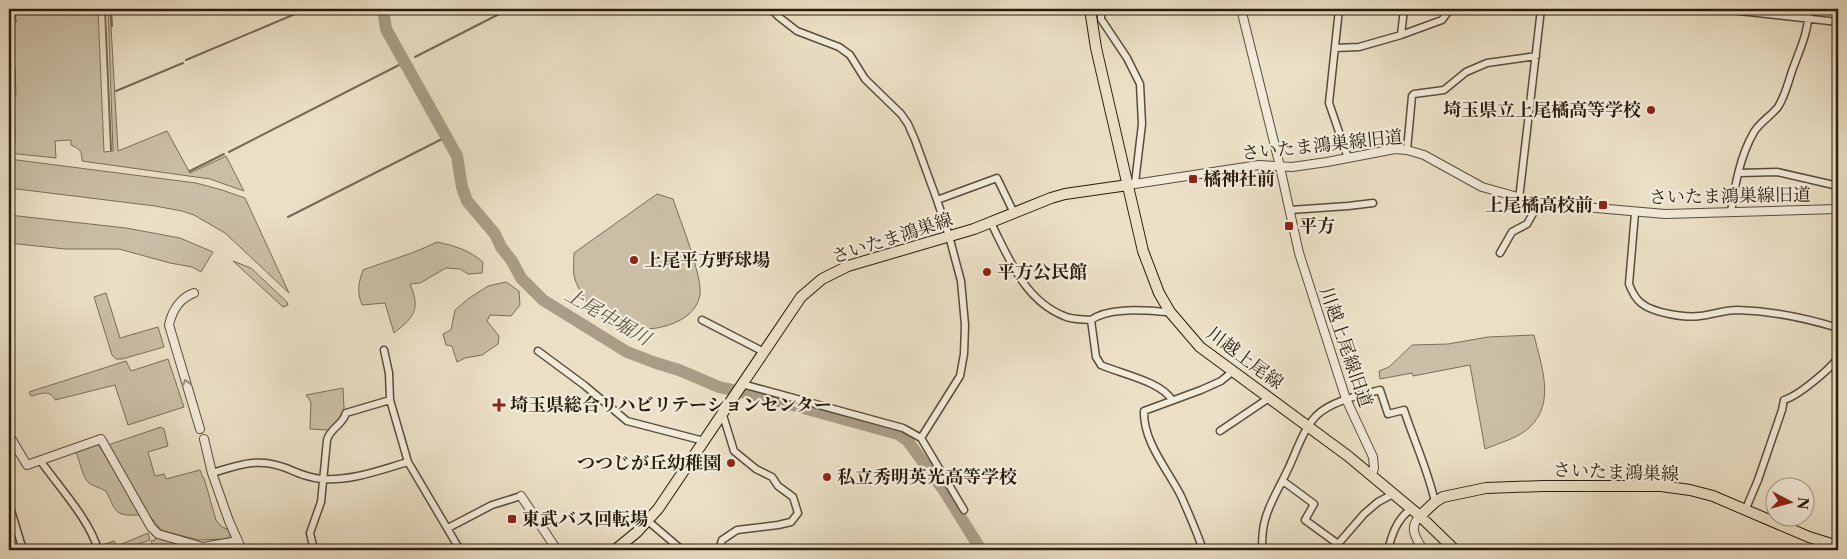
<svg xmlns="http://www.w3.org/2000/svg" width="1847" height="559" font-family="'Libre Caslon Text','Noto Serif JP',serif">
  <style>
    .green { fill: #cabfa6; stroke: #7a6e59 }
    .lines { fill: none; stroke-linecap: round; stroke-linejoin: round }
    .stream { stroke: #766956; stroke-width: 2 }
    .river { stroke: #a99d87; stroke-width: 12 }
    .minor-casing { stroke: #5a4d3a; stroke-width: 9 }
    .tertiary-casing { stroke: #5a4d3a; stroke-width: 10 }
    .primary-casing { stroke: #291c0c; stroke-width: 12 }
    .minor { stroke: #f2ebda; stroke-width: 6 }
    .tertiary { stroke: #f2ebda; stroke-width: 8 }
    .primary { stroke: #ebe0c6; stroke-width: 10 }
    .oneway { stroke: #988e7d }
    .poi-dot { fill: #8f2418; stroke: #f2ebda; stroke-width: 2 }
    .labels { text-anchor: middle; stroke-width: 4.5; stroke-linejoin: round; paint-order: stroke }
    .poi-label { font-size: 18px; font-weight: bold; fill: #291c0c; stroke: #f2ebda; text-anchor: start }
    .street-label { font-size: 18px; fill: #291c0c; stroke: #f2ebda }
    .water-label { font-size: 19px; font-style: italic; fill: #5c503d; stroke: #f2ebda }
  </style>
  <rect width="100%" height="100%" fill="#ebe0c6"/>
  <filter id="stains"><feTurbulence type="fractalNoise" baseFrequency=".004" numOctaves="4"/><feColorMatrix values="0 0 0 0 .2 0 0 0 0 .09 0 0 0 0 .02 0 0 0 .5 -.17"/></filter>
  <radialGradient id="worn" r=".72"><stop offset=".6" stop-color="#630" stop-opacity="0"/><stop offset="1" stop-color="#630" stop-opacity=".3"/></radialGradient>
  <!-- green -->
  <path class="green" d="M15 9H98L104 152 113 151 108 9H110L118 151 167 131 190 173 226 156 244 191 210 179 82 161C82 151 80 149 71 145V140L55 141 56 158 9 153V144H11V141L15 142 14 95H16L15 67H13L12 26 17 21H16Z
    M9 159 196 183 222 190 245 198 289 293 225 233 194 215 182 211 155 206 9 188Z
    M657 194 673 199C680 220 703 277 700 295 694 330 632 337 607 322 593 313 578 292 574 276 573 269 574 260 574 253Z
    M9 215 126 228 180 238 213 252 201 272 192 267 170 263 119 249H65L9 243Z
    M437 242C455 246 469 250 483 262L482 273 468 274 460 269 446 268 420 283 410 284C421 310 414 317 394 333L385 303 362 305C357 292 358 284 363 270 387 261 413 254 437 242Z
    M233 261 251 268 287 302 288 305 283 307Z
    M506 282 519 291 520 305 511 316 490 315 487 321 499 336 498 344 482 355 465 358 457 362 452 346 446 345 443 334 451 330 455 310 468 299 488 286Z
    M106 293 120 338 158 327 164 347 122 359H116L112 355 94 297Z
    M1534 335C1541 365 1556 402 1530 427 1519 438 1499 443 1485 449L1470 365 1413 376 1412 373 1380 379 1379 371 1389 367 1412 345 1448 344 1488 337Z
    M168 359 184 407 128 425 115 385 55 400C50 389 40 394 31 396L29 392 126 361 131 371Z
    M343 388 344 408 338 421 328 430 310 429 311 402 306 395Z
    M161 427 164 429 168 446 148 452 155 476 164 474 166 479 200 470 203 478H204L216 520 222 527 230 530V537L224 539 198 540 161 530 149 515 108 445Z
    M98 444 141 515C114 516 117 513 106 491 101 488 92 486 88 482 83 478 79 459 76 452Z
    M148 533 150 540 135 545 137 550H100L99 546 114 541 117 546Z
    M156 537 176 543 171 550H154L151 541 155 540Z"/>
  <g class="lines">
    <!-- stream -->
    <path class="stream" d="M105 9 111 150
      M111 9 112 26
      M415 57 509 9
      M186 60 307 9
      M116 91 183 63
      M229 152 399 65
      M190 171 224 154
      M288 217 442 139"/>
    <!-- river -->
    <path class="river" d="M383 9 386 29 457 156 462 187 467 201 495 234 501 247 512 261 521 278 543 300 627 352 656 363 679 370 719 387 767 398 898 434 907 440 945 492 981 550"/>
    <!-- minor casing -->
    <g class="minor-casing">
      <path id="minor" d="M771 9 779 17 797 31 839 47 850 55 865 79 901 114 908 124 915 140 937 200 949 236 961 281 965 325 964 354 960 376 921 438
        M1101 9V19L1127 58 1140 84 1142 124 1135 183
        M1339 9 1329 103 1348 158
        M1721 9 1838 22
        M1401 35 1404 9
        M1335 48 1359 47 1401 35 1442 20 1450 9
        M1407 150 1412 96 1414 94 1444 90 1466 72 1487 63 1536 56
        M1739 173 1777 172 1838 186
        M1519 199 1541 9
        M937 200 997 178 1014 213
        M1290 210 1348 206 1373 203
        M1731 212C1735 185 1740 156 1754 132 1760 122 1771 116 1778 107 1785 96 1788 83 1792 71 1799 51 1810 30 1808 9
        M1635 213 1629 284C1632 292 1635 298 1641 303 1653 313 1685 318 1700 316 1712 315 1724 310 1737 310 1772 311 1806 318 1838 328
        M991 223C1009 258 1024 300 1064 316 1072 320 1082 319 1091 320 1110 306 1148 311 1170 312
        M1500 253 1512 232 1527 224 1539 203
        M702 320 764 352
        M1091 320 1096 357 1101 365C1121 374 1160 381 1172 400
        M384 350 389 373 390 400 408 462 460 550
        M538 351 584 385 627 421 704 441
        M742 384 903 428 921 438 964 510
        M1220 431 1269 398
        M40 460C58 486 90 520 98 550
        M212 473C239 465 258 457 286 468 298 473 308 478 322 479 352 481 380 470 408 462
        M1283 481 1314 504 1305 520 1338 544 1364 514 1378 502 1393 494
        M10 507 23 550
        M1746 510 1747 506 1758 480 1782 410 1784 400C1798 396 1829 370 1838 358
        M648 521 682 550
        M448 528 492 505 521 496
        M314 550 310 533 321 502 327 440C330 428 343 425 346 413L390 400
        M719 550 722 540 737 530 778 525 791 522 798 513 793 497 778 486 772 477 756 469 734 451 722 412
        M1203 550C1197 532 1189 514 1181 496 1168 470 1143 442 1144 411L1201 390 1221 381 1232 372
        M1262 550C1262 540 1262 530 1265 520 1270 501 1281 485 1289 467 1297 450 1303 430 1316 416 1331 401 1360 395 1380 390L1388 414 1404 410C1414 441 1428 470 1435 502
        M1388 550C1392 534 1397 519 1411 509"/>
    </g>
    <!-- tertiary casing -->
    <g class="tertiary-casing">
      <path id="tertiary" d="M1241 9 1278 158 1299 253 1346 399 1373 457 1374 468 1372 475
        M1128 185 1259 165 1292 167 1327 162 1395 149 1407 150 1424 155 1482 187 1539 203 1665 214 1838 209
        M194 293C180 298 172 311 169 325L200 429
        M9 435 27 465 101 439 151 527 158 534 203 547 238 541
        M204 439 212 473 229 521 242 550
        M521 496 557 550
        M1420 516C1408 528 1416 538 1423 550"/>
    </g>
    <!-- primary casing -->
    <g class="primary-casing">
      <path id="primary" d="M1090 9 1096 48 1143 251 1159 293 1170 312 1200 347 1348 456 1420 516 1455 550
        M1420 516 1435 502 1443 497 1486 488 1543 486H1661L1690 490 1713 496 1809 537 1838 546
        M615 550 637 532 658 509 801 297 822 279 848 266 974 229 1051 198 1065 194 1128 185"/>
    </g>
    <!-- minor -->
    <use href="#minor" class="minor"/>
    <!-- tertiary -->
    <use href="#tertiary" class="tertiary"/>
    <!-- primary -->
    <use href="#primary" class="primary"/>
  </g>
  <!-- one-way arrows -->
  <defs><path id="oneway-chevron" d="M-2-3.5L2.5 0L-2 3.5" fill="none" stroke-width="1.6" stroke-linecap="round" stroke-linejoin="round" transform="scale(1.25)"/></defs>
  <use class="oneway" href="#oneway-chevron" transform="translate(186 383) rotate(-107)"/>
  <!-- markers -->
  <g class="poi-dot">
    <circle cx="1651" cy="110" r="5"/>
    <rect x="1188" y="174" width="10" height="10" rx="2.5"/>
    <rect x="1598" y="200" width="10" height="10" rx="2.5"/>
    <rect x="1284" y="221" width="10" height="10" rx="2.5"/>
    <circle cx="634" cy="260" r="5"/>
    <circle cx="987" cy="272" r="5"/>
    <path d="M496.5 397.5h5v5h5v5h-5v5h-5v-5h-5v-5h5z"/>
    <circle cx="731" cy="463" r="5"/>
    <circle cx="827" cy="477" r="5"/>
    <rect x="507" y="514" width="10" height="10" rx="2.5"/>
  </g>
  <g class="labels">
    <!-- poi labels -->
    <g class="poi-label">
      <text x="1641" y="116" text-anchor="end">埼玉県立上尾橘高等学校</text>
      <text x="1203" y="185">橘神社前</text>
      <text x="1593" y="211" text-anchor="end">上尾橘高校前</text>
      <text x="1299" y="232">平方</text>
      <text x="644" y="266">上尾平方野球場</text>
      <text x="997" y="278">平方公民館</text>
      <text x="510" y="411">埼玉県総合リハビリテーションセンター</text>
      <text x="721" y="469" text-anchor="end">つつじが丘幼稚園</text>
      <text x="837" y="483">私立秀明英光高等学校</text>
      <text x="522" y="525">東武バス回転場</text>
    </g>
    <!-- street labels -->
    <g class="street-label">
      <text transform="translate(1322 145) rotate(-6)" y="6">さいたま鴻巣線旧道</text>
      <text transform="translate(1730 196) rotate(-1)" y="6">さいたま鴻巣線旧道</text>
      <text transform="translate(892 238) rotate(-18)" y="6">さいたま鴻巣線</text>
      <text transform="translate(1346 347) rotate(71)" y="6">川越上尾線旧道</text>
      <text transform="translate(1245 358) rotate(37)" y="6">川越上尾線</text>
      <text transform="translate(1616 472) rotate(2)" y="6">さいたま鴻巣線</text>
    </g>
    <!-- water labels -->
    <g class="water-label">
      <text transform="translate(608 316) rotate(30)" y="7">上尾中堀川</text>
    </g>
  </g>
  <!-- margin -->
  <rect width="1847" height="559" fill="none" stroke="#ebe0c6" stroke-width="30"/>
  <rect x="10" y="10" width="1827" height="539" fill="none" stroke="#291c0c" stroke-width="2.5"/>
  <rect x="15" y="15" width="1817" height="529" fill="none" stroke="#291c0c"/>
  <!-- north arrow -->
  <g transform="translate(1790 502) rotate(96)"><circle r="24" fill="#f2ebda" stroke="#a29888"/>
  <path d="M0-4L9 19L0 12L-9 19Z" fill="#8f2418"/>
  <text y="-8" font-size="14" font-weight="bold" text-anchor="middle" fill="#291c0c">N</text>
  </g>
  <rect width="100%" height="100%" filter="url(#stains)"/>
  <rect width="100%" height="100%" fill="url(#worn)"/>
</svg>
